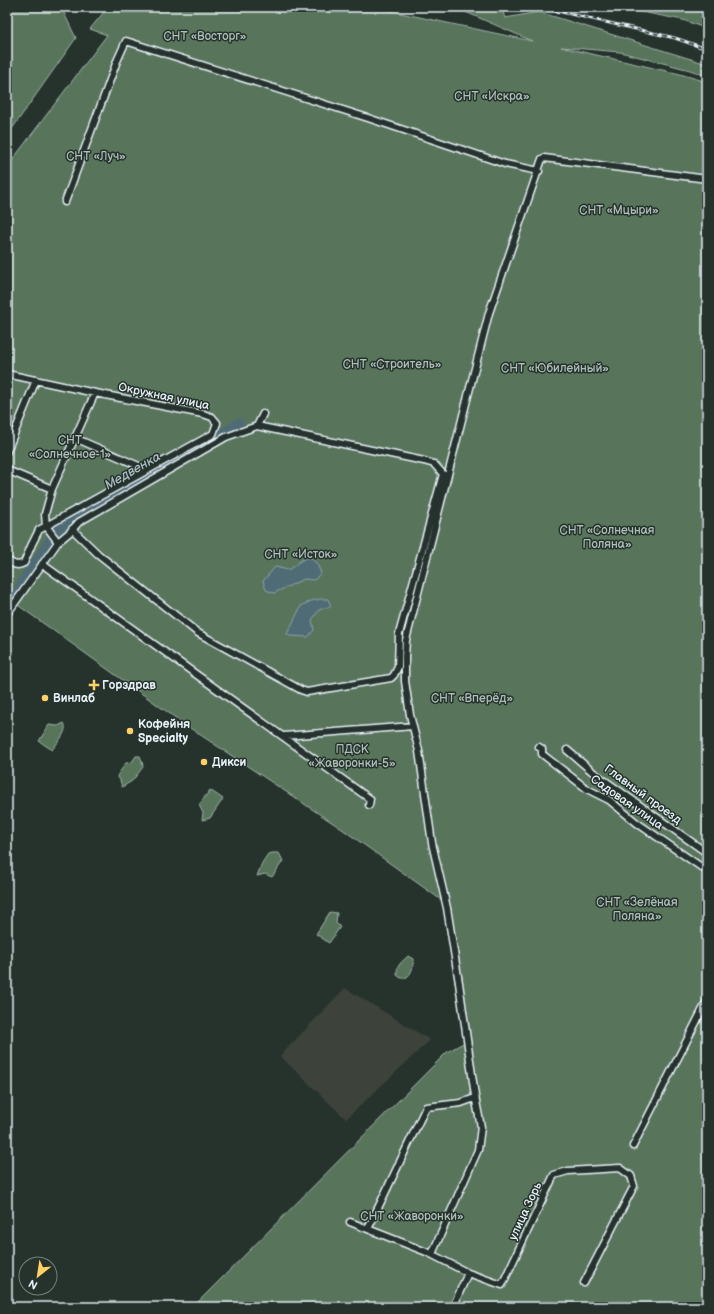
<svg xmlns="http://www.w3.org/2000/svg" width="714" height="1314" font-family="'Balsamiq Sans',sans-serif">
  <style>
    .built { fill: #3d433b }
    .green { fill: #59745b; stroke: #a0b2aa }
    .water { fill: #506c76; stroke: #8da1aa }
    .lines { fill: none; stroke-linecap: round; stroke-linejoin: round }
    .river { stroke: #506c76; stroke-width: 10 }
    .minor-casing { stroke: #e8f1f8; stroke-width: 9 }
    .minor { stroke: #26332d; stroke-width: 6 }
    .rail-casing { stroke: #e8f1f8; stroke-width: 3 }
    .rail { stroke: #26332d; stroke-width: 1.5; stroke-dasharray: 4.5; stroke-linecap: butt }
    .poi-dot { fill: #ffd166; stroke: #26332d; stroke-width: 1.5 }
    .labels { text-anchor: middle; stroke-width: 3; stroke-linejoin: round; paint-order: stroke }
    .park-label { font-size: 12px; fill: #afbfb9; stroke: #26332d }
    .street-label { font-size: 12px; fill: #e8f1f8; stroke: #26332d }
    .poi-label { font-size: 12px; font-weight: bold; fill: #e8f1f8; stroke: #26332d; text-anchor: start }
    .water-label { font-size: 13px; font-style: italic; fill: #abbcc4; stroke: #26332d }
  </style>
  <rect width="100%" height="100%" fill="#26332d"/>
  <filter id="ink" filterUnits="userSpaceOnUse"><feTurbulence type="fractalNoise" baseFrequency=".025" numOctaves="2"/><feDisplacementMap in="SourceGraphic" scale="8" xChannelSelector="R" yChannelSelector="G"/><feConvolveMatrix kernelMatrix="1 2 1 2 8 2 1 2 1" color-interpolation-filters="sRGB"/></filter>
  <g filter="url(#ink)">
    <!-- built -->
    <path class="built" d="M345 988 430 1040 346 1119 280 1056Z"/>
    <!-- green -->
    <path class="green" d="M7 7H61L76 38 7 136Z
      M108 7H372L532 41 461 10 448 7H501L505 18 539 12 707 64V76L690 70 620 52 561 47 680 74 707 82V1307H193L447 1052 465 1042 444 902 342 829 187 726 19 606 8 598 7 600V167L107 35 90 29Z
      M616 7H696L707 11V29L683 20Z
      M64 723C69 731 57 743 52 750L39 741 49 725 58 726Z
      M136 756H140L142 761 143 767 132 781 122 787 120 780 117 776 126 763 132 762Z
      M210 790 223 799 210 818 202 820 203 813 199 805Z
      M272 853H279L283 861 272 877 265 874 257 876 262 863 268 854Z
      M330 912 337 913 336 923 340 927 329 943 316 934Z
      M408 956 413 959C415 969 407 985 397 975 396 965 402 962 408 956Z"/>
    <!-- water -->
    <path class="water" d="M306 558H311L317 564 321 573 314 580 304 579 274 593 266 590 263 581 275 567 288 570C295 566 298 561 306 558Z
      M321 599H328L331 606 319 610 312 620 314 630 308 637 290 636 287 634 301 606 311 601Z"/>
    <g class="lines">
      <!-- river -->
      <path class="river" d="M226 431 239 423
        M56 531 75 517 222 433
        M7 604 16 597 23 581 51 539"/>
      <!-- minor casing -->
      <g class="minor-casing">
        <path id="minor" d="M65 202 117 61 126 41 368 118 505 164 539 171
          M7 374 95 393 203 414 212 417 217 423 213 434 39 530 32 544 24 563C17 567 13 564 7 560
          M257 426 263 414
          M75 438 148 470
          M7 451 36 380
          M7 470 52 489
          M58 542 46 526 45 514 52 489 95 393
          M42 564 370 799 369 805
          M7 614 58 542 70 532 79 522 226 437 257 426 424 461 434 464 443 474 399 634 398 667 394 675 391 678 307 692 301 690 198 633 98 554 72 529
          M284 736 413 726
          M539 747 542 749V754L587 789 609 800 637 823 707 871
          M567 750 594 773 707 853
          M633 1146 707 1001
          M350 1222 429 1253 468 1273 502 1285 554 1175 568 1171 620 1168 631 1176 634 1186 584 1283
          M368 1229 426 1107 461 1103 475 1098
          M432 1254 478 1150 481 1127 475 1096 459 983 447 908 432 843 419 751 410 715 405 681V657L406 640 489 313 542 159 544 158 707 179
          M453 1307 468 1273"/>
      </g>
      <!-- minor -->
      <use href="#minor" class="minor"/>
      <!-- rail casing -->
      <g class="rail-casing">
        <path id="rail" d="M540 7 675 38 707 49"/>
      </g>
      <!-- rail -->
      <use href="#rail" class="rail"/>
    </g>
  </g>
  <!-- markers -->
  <g class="poi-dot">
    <path d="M92 679h4v4h4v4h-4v4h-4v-4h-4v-4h4z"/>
    <circle cx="45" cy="698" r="4"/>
    <circle cx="130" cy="731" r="4"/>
    <circle cx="204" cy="762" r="4"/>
  </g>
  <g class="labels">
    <!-- park labels -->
    <g class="park-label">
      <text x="205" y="40">СНТ «Восторг»</text>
      <text x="492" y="100">СНТ «Искра»</text>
      <text x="96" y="160">СНТ «Луч»</text>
      <text x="619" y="214">СНТ «Мцыри»</text>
      <text x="392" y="368">СНТ «Строитель»</text>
      <text x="555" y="372">СНТ «Юбилейный»</text>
      <text x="70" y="444">СНТ<tspan x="70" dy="14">«Солнечное-1»</tspan></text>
      <text x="607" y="534">СНТ «Солнечная<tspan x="607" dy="14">Поляна»</tspan></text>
      <text x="301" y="558">СНТ «Исток»</text>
      <text x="472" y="702">СНТ «Вперёд»</text>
      <text x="352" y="753">ПДСК<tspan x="352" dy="14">«Жаворонки-5»</tspan></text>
      <text x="637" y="906">СНТ «Зелёная<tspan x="637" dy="14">Поляна»</tspan></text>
      <text x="412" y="1220">СНТ «Жаворонки»</text>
    </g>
    <!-- street labels -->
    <g class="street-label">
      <text transform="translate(164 396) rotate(12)" y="4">Окружная улица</text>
      <text transform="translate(643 794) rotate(36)" y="4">Главный проезд</text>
      <text transform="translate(627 802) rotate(35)" y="4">Садовая улица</text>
      <text transform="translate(525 1211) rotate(-65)" y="4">улица Зорь</text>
    </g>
    <!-- poi labels -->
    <g class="poi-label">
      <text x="102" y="689">Горздрав</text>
      <text x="53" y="702">Винлаб</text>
      <text x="138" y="728">Кофейня<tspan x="138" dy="14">Specialty</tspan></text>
      <text x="212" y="766">Дикси</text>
    </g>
    <!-- water labels -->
    <g class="water-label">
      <text transform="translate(132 470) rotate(-30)" y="5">Медвенка</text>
    </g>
  </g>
  <!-- margin -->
  <rect width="714" height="1314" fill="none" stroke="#26332d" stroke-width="24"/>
  <rect x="12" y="12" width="690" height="1290" fill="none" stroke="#e8f1f8" stroke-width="1.5" filter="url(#ink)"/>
  <!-- north arrow -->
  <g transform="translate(38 1276) rotate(210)"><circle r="19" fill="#26332d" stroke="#747f7e"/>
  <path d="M0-3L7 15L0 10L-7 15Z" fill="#ffd166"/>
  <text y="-6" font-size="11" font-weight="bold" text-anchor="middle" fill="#e8f1f8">N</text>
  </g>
</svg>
